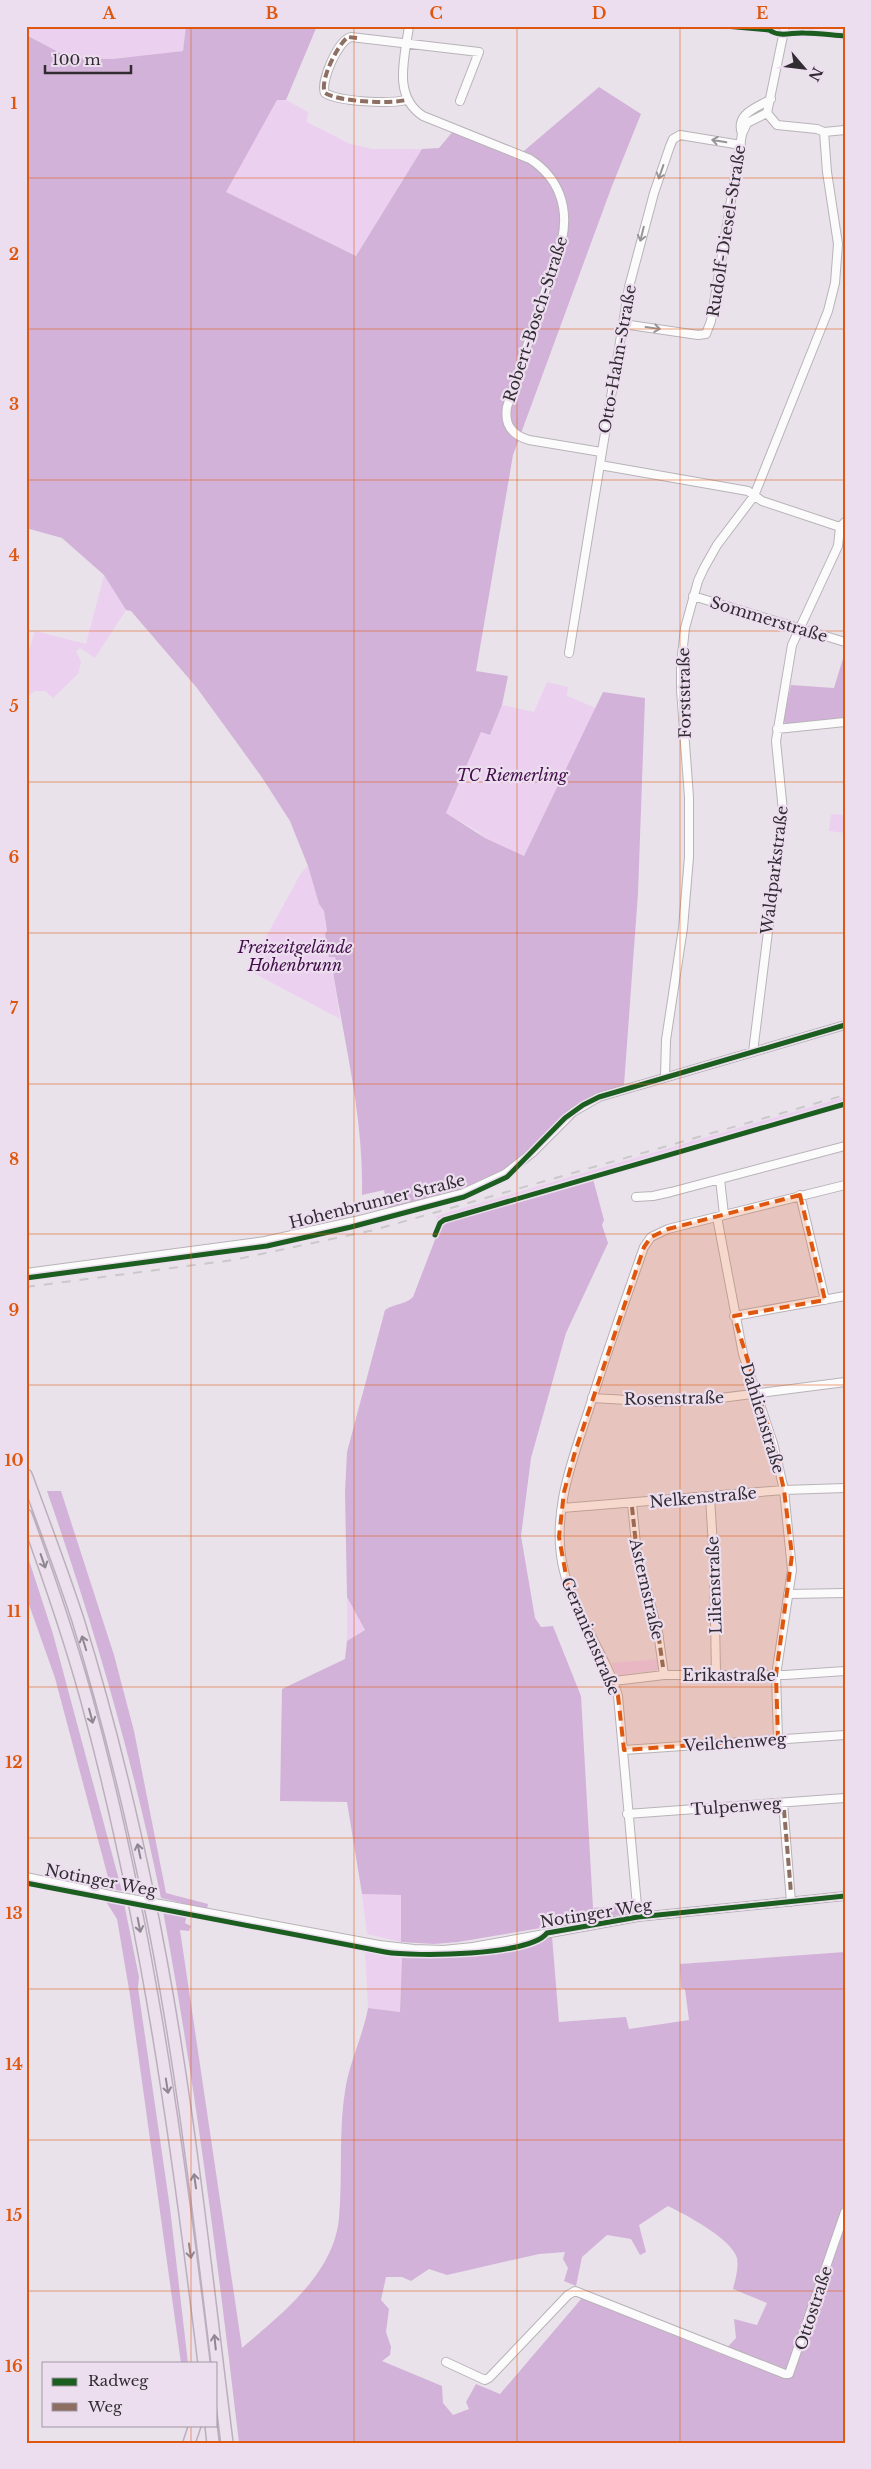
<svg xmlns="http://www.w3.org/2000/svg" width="871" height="2469" font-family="'Libre Baskerville',serif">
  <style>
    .green { fill: #ecd0f0 }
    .forest { fill: #d3b2d9; fill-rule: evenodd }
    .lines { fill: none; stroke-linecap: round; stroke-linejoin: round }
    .minor-casing { stroke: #b8b3b8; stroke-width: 10 }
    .major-casing { stroke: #bcaebe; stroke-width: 12 }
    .highway-casing { stroke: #bcaebe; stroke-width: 14 }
    .minor { stroke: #fcfbfc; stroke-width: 8 }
    .major { stroke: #f2eaf3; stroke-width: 10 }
    .highway { stroke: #ece0ed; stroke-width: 11 }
    .rail { stroke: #cac8cb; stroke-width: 2; stroke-dasharray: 9 9; stroke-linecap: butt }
    .minor-bridge-casing { stroke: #b8b3b8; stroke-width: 10; stroke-linecap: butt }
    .minor-bridge { stroke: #fcfbfc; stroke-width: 8 }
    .quiet { stroke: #8d6e63; stroke-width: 4; stroke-dasharray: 8 4; stroke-linecap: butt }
    .cycleway-casing { stroke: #ecdeee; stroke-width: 8 }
    .cycleway { stroke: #1b5e20; stroke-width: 5 }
    .oneway { stroke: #969497 }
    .oneway2 { stroke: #8e8690 }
    .marked { fill: #df570e; fill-opacity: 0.2; stroke: #df570e; stroke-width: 4; stroke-dasharray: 10 6; stroke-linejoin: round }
    .grid { fill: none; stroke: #df570e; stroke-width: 1; stroke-opacity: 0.55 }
    .labels { text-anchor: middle; stroke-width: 4.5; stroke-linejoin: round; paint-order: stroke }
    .street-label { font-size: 16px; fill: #312c32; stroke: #ecdeee }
    .park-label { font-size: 16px; font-style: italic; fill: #410e4a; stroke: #ecdeee }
    .neatline { fill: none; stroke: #df570e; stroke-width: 2 }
    .grid-label { font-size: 16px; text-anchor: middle; font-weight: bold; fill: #df570e }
  </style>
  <rect width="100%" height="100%" fill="#e9e2ea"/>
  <!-- green -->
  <path class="green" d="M26 26H186L183 51 112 59 70 58 26 35Z
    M277 100H286L308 112 307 122 350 144 372 149H422L356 256 225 192Z
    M104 575 126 610 95 658 80 648 76 651 81 662 78 674 53 698 45 691H35L26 697V660L35 631 86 644Z
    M547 682 568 687 567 696 596 708 524 856 485 838 477 831 446 813 481 731 490 735 502 705 534 712Z
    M831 814 845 815V833L829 831Z
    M308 866 319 904 324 911 330 957 335 956 336 961 332 966 340 1019 248 970 301 873Z
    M845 1097V1102L437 1221 436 1216Z
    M347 1597 365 1630 347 1641Z
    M660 1659 658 1670 620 1675 616 1673 611 1663Z
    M362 1894 401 1895V1942L367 1934Z
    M365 1950 402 1956 400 2012 368 2008Z"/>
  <!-- forest -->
  <path class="forest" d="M186 26H317L286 100H277L226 192 356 256 422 149 439 148 454 130 518 156 599 87 641 114 612 186 513 455 476 671 508 676 502 705 490 735 481 732 446 813 485 838 524 856 603 692 645 698 638 893 624 1085 597 1095 570 1109 521 1158 482 1183 388 1210 384 1190 362 1195C364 1118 344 1042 332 966L336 961 335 957H329L325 934 327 931 324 911 319 904 308 866 290 821 261 776 197 688 131 611 126 610 104 575 62 538 26 528V35L70 58 112 59 183 51Z
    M845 652V719L787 725 783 721 791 685 834 688Z
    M593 1179 604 1220 602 1225 608 1243 566 1333 531 1458 521 1536 535 1618 541 1627 553 1626 581 1696 593 1908 630 1905 631 1913 458 1942 434 1944 401 1942V1895L362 1894 347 1802 280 1801 282 1689 345 1659 347 1641 365 1630 347 1597 345 1492 347 1452 385 1310C395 1303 405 1305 413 1297L441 1224Z
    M47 1491H61L114 1655 134 1731 166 1893 208 1904 207 1909 161 1898C132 1756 94 1627 47 1491Z
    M26 1551 53 1634 122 1891 68 1882 109 1881 55 1678 26 1596Z
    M105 1900 124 1903 139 1977 138 1988 170 2208 188 2363H181L130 1995 117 1919Z
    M163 1911 187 1915 185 1923 191 1926 189 1931 180 1930 242 2348C281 2314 334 2274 339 2218 343 2173 338 2129 346 2085 351 2059 363 2035 368 2008L400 2012 402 1956C452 1961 505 1955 552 1936L559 2022 626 2017 629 2029 689 2020 685 1989 681 1988 680 1964 845 1952V2443H239C218 2265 196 2087 163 1911ZM668 2206C686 2215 731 2238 737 2258 739 2268 735 2280 733 2289L767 2303 757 2325 734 2319 736 2338 721 2354 582 2298 500 2394 476 2384 466 2402 469 2409 453 2415 443 2403 442 2386 382 2361 390 2355 391 2347 386 2332 389 2309 381 2300 386 2277H402L411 2281 429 2269 447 2275 539 2254 565 2252 563 2259 568 2268 564 2281 576 2286 582 2257 607 2235 631 2239 640 2255 646 2252 639 2225Z"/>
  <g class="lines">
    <!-- minor casing -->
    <g class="minor-casing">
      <path id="minor" d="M409 26C405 57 392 96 423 116L530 159C559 178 569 207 562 240L507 407C504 425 512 435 529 440L601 452
        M406 100C389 104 340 102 325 93 320 82 338 40 351 37L479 52 460 101
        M767 113 785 26
        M767 113 777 125 817 129 824 132 845 130
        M742 134C735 113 757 108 771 99
        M623 324 698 335 706 334 711 321 742 134 747 123 767 113
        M600 465 748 491 762 501 840 527
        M693 596 845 642
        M569 653 629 287 654 193 670 146 673 139 680 135 741 145
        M777 729 845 722
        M753 1052 783 811 776 741 792 645 838 546 840 527 845 522
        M665 1077 666 1040 683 928 689 857V797L681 690V664L685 628 698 581 704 568 717 545 754 496 828 311 835 283 838 244 827 172 824 132
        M720 1179 724 1215
        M800 1195 825 1300
        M636 1197 653 1196 671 1192 845 1146
        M717 1217 743 1354 773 1443 784 1490 792 1570 776 1675 778 1739
        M26 1273 265 1241 355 1221 464 1193 505 1174 533 1152 573 1112 599 1097 845 1025
        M734 1316 845 1296
        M592 1398 664 1402 705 1400 845 1382
        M710 1496 714 1564 716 1674
        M632 1503 637 1554 658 1632 664 1675
        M562 1508 784 1490 845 1488
        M788 1594 845 1593
        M614 1681 664 1675H785L845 1671
        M624 1750 845 1735
        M783 1803 791 1902
        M627 1814 845 1798
        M26 1877 110 1895
        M171 1906 379 1945 414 1949 443 1950 473 1947 638 1917 845 1896
        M638 1917 618 1696C605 1652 574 1616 564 1571 550 1516 572 1461 589 1409 606 1354 625 1301 644 1247L651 1237 668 1229 845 1185
        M446 2362 485 2380 489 2378 568 2295 575 2291 785 2374H789L845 2212"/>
    </g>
    <!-- major casing -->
    <g class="major-casing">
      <path id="major" d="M815 26 845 28"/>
    </g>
    <!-- highway casing -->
    <g class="highway-casing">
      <path id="highway" d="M26 1475C44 1523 62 1571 78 1620 106 1710 129 1803 148 1895 186 2076 204 2260 227 2443
        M26 1515C48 1575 69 1636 86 1697 146 1915 177 2139 204 2363
        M211 2425 213 2443
        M189 2443 195 2425"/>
    </g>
    <!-- minor -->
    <use href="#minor" class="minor"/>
    <!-- major -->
    <use href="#major" class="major"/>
    <!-- highway -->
    <use href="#highway" class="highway"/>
    <!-- rail -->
    <path class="rail" d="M26 1287 233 1260 374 1230 845 1095"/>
    <!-- minor-bridge casing -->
    <g class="minor-bridge-casing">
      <path id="minor-bridge" d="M110 1895 171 1906"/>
    </g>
    <!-- minor-bridge -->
    <use href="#minor-bridge" class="minor-bridge"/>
    <!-- quiet -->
    <path class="quiet" d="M357 38 348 37C338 44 319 81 325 93 340 102 389 104 406 100
      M632 1507 637 1554 658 1632 663 1667
      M784 1810 791 1893"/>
    <!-- cycleway casing -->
    <g class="cycleway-casing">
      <path id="cycleway" d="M725 26 769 30C781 38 792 32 804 33 818 33 831 35 845 36
        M435 1235 440 1223 444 1220 845 1104
        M26 1278 267 1246 351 1227 464 1197 507 1177 565 1118 583 1105 599 1097 845 1025
        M26 1883 385 1952C414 1957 530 1956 547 1933L638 1917 845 1896"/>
    </g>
    <!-- cycleway -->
    <use href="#cycleway" class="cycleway"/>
  </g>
  <!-- one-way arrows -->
  <defs><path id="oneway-shaft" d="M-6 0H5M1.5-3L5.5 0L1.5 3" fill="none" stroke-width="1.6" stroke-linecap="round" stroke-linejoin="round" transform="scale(1.25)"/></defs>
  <g class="oneway">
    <use href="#oneway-shaft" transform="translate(719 141) rotate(-170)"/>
    <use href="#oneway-shaft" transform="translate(661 172) rotate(109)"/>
    <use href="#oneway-shaft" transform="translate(642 234) rotate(104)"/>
    <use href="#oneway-shaft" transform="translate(653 328) rotate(8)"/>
  </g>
  <g class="oneway2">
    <use href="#oneway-shaft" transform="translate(43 1561) rotate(71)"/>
    <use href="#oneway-shaft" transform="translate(84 1643) rotate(-107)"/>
    <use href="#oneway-shaft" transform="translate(91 1716) rotate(75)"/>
    <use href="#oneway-shaft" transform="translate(139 1851) rotate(-102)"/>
    <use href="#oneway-shaft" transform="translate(139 1925) rotate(79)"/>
    <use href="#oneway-shaft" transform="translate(167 2086) rotate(81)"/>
    <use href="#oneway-shaft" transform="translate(195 2181) rotate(-98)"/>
    <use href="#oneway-shaft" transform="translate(190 2251) rotate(82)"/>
    <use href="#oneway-shaft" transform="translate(215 2342) rotate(-96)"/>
  </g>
  <!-- marked area -->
  <path class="marked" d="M800 1195 825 1300 734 1316 774 1445 784 1490 792 1555 776 1675 778 1739 624 1750 618 1696 568 1586 559 1537 564 1492 575 1452 644 1247 651 1237 668 1229Z"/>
  <!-- grid -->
  <path class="grid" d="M191 26V2363M354 26V2443M517 26V2443M680 26V2443M26 178H845M26 329H845M26 480H845M26 631H845M26 782H845M26 933H845M26 1084H845M26 1234H845M26 1385H845M26 1536H845M26 1687H845M26 1838H845M26 1989H845M26 2140H845M26 2291H845M191 2425V2443"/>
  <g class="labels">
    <!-- street labels -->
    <g class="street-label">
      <text transform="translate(726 231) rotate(-81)" y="6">Rudolf-Diesel-Straße</text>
      <text transform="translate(535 319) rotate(-72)" y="6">Robert-Bosch-Straße</text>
      <text transform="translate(617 359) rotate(-80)" y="6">Otto-Hahn-Straße</text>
      <text transform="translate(769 619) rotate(17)" y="6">Sommerstraße</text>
      <text transform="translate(684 693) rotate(-91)" y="6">Forststraße</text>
      <text transform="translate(774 870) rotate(-83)" y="6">Waldparkstraße</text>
      <text transform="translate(377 1201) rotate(-14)" y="6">Hohenbrunner Straße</text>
      <text transform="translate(674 1398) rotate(-1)" y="6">Rosenstraße</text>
      <text transform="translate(763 1418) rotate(73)" y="6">Dahlienstraße</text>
      <text transform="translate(703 1497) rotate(-5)" y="6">Nelkenstraße</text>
      <text transform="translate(714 1585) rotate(-92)" y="6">Lilienstraße</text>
      <text transform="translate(647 1589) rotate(77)" y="6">Asternstraße</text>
      <text transform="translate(591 1636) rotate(67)" y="6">Geranienstraße</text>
      <text x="729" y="1681">Erikastraße</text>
      <text transform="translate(735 1742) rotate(-4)" y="6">Veilchenweg</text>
      <text transform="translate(736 1806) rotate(-4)" y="6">Tulpenweg</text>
      <text transform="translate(101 1880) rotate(11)" y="6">Notinger Weg</text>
      <text transform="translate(596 1913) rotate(-9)" y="6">Notinger Weg</text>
      <text transform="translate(813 2308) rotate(-72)" y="6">Ottostraße</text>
    </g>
    <!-- park labels -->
    <g class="park-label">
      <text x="512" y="781">TC Riemerling</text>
      <text x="295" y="953">Freizeitgelände<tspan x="295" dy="18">Hohenbrunn</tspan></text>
    </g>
  </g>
  <!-- border -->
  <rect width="871" height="2469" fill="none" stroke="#ecdeee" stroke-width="55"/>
  <!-- legend -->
  <rect x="42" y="2362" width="175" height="65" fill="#ecdeee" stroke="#a197a3"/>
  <rect x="52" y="2378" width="25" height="8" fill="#1b5e20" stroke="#a197a3"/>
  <text x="88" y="2386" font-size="15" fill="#312c32">Radweg</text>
  <rect x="52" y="2403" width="25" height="8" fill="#8d6e63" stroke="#a197a3"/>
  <text x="88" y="2412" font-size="15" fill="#312c32">Weg</text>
  <!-- north arrow -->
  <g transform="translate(804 68) rotate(118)" stroke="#ecdeee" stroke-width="4" paint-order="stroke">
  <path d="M0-4L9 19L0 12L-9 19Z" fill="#312c32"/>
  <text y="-8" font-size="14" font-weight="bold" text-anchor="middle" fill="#312c32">N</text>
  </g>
  <!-- scale -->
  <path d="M45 65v8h86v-8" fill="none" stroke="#312c32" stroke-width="2.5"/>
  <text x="52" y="65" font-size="15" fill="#312c32" stroke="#ecdeee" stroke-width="4" paint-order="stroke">100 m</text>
  <rect x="28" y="28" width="816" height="2414" class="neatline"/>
  <g class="grid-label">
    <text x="109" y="19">A</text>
    <text x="272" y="19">B</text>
    <text x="436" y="19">C</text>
    <text x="599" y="19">D</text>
    <text x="762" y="19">E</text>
    <text x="14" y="109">1</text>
    <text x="14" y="260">2</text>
    <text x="14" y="410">3</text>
    <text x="14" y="561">4</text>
    <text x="14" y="712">5</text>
    <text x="14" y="863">6</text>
    <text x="14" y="1014">7</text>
    <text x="14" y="1165">8</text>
    <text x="14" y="1316">9</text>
    <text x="14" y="1466">10</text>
    <text x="14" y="1617">11</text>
    <text x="14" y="1768">12</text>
    <text x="14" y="1919">13</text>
    <text x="14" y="2070">14</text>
    <text x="14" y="2221">15</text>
    <text x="14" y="2372">16</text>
  </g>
</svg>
